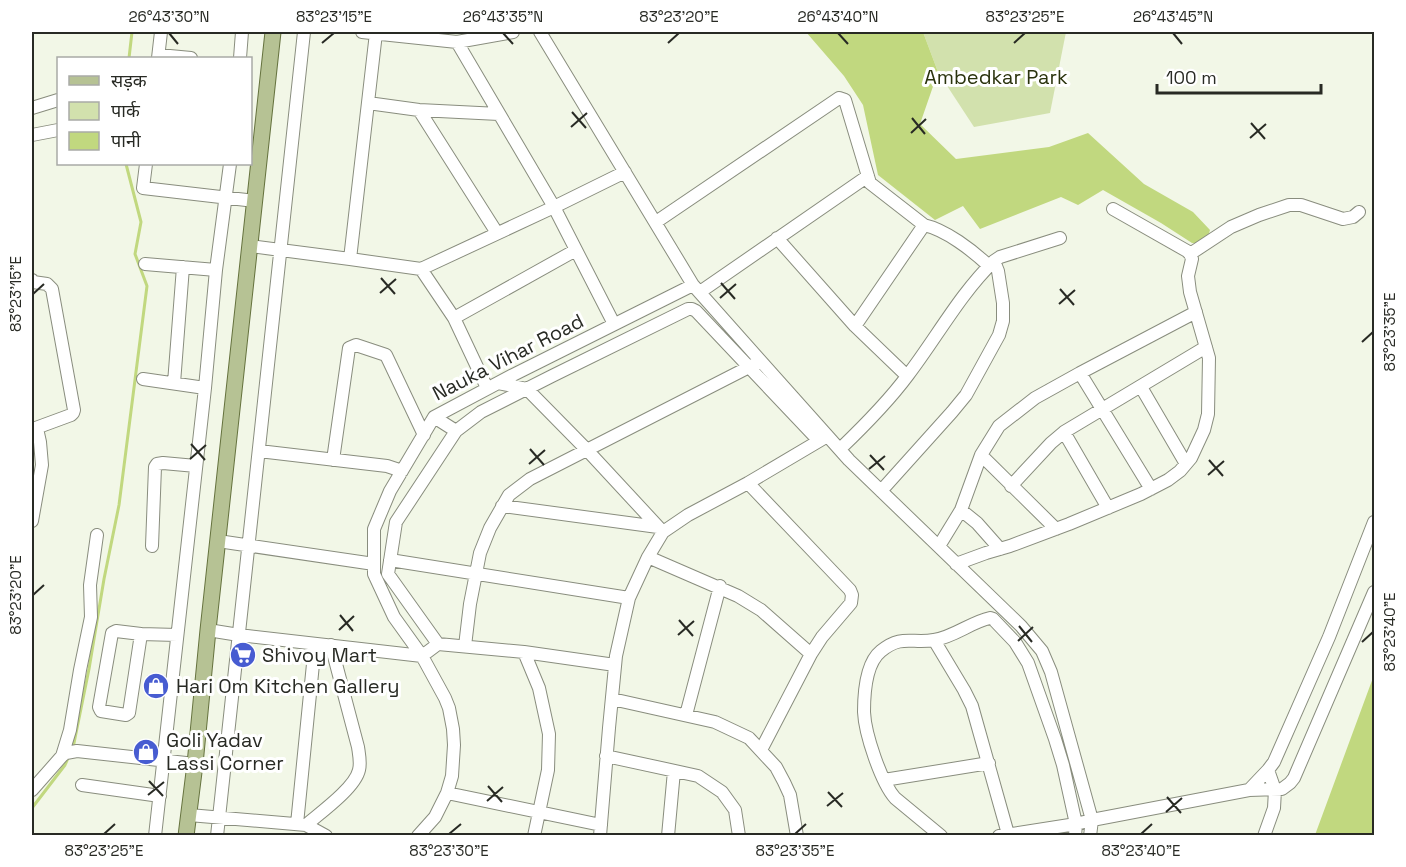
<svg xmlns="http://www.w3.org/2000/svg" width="1406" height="867" font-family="'Space Grotesk','Noto Sans Devanagari',sans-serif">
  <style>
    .green { fill: #d2e1ad }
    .water { fill: #c1d87f }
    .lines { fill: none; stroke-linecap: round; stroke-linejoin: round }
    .stream { stroke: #c1d87f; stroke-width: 3 }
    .minor-casing { stroke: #898d7e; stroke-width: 14 }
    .major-casing { stroke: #65723e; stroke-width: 17 }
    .minor { stroke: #fff; stroke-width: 12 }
    .major { stroke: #b6c294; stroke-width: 15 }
    .ticks { fill: none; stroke: #282a24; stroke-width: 2 }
    .labels { text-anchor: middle; stroke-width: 6; stroke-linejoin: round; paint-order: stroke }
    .park-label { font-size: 20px; fill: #2a330d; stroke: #fff }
    .street-label { font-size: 20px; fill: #282a24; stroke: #fff }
    .poi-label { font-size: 20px; fill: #282a24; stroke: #fff; text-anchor: start }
    .neatline { fill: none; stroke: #282a24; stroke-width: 2 }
    .ticks-label { font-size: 15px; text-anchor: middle; fill: #282a24 }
  </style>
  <rect width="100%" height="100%" fill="#f2f7e7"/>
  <!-- green -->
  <path class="green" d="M923 32H1066L1050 113 974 127 938 72Z"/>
  <!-- water -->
  <path class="water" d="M806 32H923L938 72 920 124 956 159 1049 147 1088 133 1144 184 1193 212 1210 230 1206 243H1192L1161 223 1103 190 1078 205 1061 197 980 229 963 206 935 220 878 175 863 105 844 76Z
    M1374 675V835H1315Z"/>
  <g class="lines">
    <!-- stream -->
    <path class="stream" d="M129 58 132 32
      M73 748 89 669 104 579 119 505 147 286 135 254 141 222 126 164
      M32 808 65 765 69 756"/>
    <!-- minor casing -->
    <g class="minor-casing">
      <path id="minor" d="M362 32 457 42 513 32
        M540 32 693 285 849 460 1021 626 1042 651 1051 672 1092 820 1090 836
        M159 55 191 58
        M158 58 161 32
        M240 58 242 32
        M368 103 419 110 499 114
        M32 108 58 100
        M419 110 497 233
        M32 135 58 130
        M146 164 143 188 255 201
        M656 222 839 98 845 100 870 183 924 225C946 230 972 250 989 266
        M777 238 855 326 907 376
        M250 246 350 259 421 269 554 207 457 42
        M1190 254 1231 227 1259 215 1289 205H1301L1343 219 1353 217 1359 212
        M350 259 376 33
        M145 264 216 270
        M421 269 454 318 487 388
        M32 280 33 282 47 284 52 289 74 410 73 413 71 415 33 429
        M700 292 868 176
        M454 318 576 250
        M614 324 554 207 625 172
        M855 326 924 225
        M1080 373 1151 489
        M143 379 205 388
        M174 383 183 267
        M498 383 527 389 587 450 663 532
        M1141 387 1186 464
        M434 417 456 431
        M32 430 38 433 40 442 42 465 32 521
        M1064 432 1108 508
        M840 449C864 426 888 402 908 375 937 337 960 294 994 261L1000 257 1060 238
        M259 451 387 466 402 471
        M981 455 1056 529
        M333 460 349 348 356 345 386 355 424 435
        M748 483 850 590 852 595 851 603 822 637 811 654 761 750
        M1011 486 1051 443 1064 432 1206 347
        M881 491 952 412 966 395 999 335 1003 321V303L998 271 994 261
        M502 506 658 527
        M961 510 977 523 1000 549
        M218 541 374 564
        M152 546 155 467 157 464 163 463 196 466
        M939 546 961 510 981 455 999 426 1035 398 1080 373 1196 312
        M648 557 738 596 761 610 811 654
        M390 560 629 598
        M956 564 986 553 1010 546 1069 524 1141 494 1168 480 1180 471 1191 458 1204 430 1208 414 1209 358 1190 292 1188 276 1192 259 1190 254 1187 251 1113 209
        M208 630 239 635 422 656 438 644
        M141 634 129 713 126 715 101 711 99 707 112 633 116 631 141 634 177 635
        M934 640 964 690 972 706 1008 834
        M465 646 470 604 480 553 490 528 509 495 530 479 755 364
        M524 652 539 688 549 734 548 770 534 836
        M615 665 524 652 438 644 388 574 396 522 456 431 481 412 552 376 688 309H692L696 311 819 441
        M612 699 715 722 749 738 776 767 784 782 790 795 797 836
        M686 715 720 586
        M62 756 70 730 80 670 91 617 90 585 97 535
        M606 756 698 776 722 792 735 810 739 836
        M884 780 989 763
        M82 785 160 796
        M32 790 62 756 66 753 77 751 195 764
        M1249 790 1268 770 1274 762 1329 637 1374 522
        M447 793 601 825
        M189 815 306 825 326 836
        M297 824 315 644
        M306 825C320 813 355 788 359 770 361 763 359 754 358 747L331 645
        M155 836 205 388 216 270 230 164
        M217 836 304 32
        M418 836 435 817 447 793 452 776 454 745 453 729 449 708 445 698 422 656 394 617 374 574V529L390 491 434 417 513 375 693 285
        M600 836 609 728 616 656 629 598 648 557 663 532 688 515 748 483 824 438
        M668 836 674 771
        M941 836 895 798C881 782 865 734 864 712 864 693 866 663 881 651 902 634 912 644 934 640 954 637 971 622 990 618L993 619 1015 642 1028 663 1055 739 1063 765 1076 824 1075 836
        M999 836 1076 824 1092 820 1249 790 1282 789 1290 783 1294 778 1374 592
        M1264 836 1274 808 1275 790 1268 770"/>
    </g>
    <!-- major casing -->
    <g class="major-casing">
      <path id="major" d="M186 836 195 764 208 630 273 32"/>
    </g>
    <!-- minor -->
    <use href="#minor" class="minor"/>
    <!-- major -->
    <use href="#major" class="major"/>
  </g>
  <!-- ticks -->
  <path class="ticks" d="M169 33 178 44M503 33 513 44M838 33 848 44M1173 33 1182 44M322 43 334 33M668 43 679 33M1014 43 1025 33M572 112 586 128M912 118 925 134M1251 123 1265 139M571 127 587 113M911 133 926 119M1250 138 1266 124M381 278 395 294M721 283 735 299M1060 289 1074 305M380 293 396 279M33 294 44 284M720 298 736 284M1059 304 1075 290M1362 342 1373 332M191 444 205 460M530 449 544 465M870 455 884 470M190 459 206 445M1209 460 1223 476M529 464 545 450M869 469 885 456M1208 475 1224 461M33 595 44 585M340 615 353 631M679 620 693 636M1019 626 1032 642M339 630 354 616M678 635 694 621M1018 641 1033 627M1362 642 1373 632M149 781 163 796M488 786 502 802M828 792 842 807M148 795 164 782M1167 797 1181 813M487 801 503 787M827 806 843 793M1166 812 1182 798M104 834 115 824M449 834 461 824M795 834 806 824M1141 834 1152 824"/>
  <!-- icons -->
  <defs>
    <g id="supermarket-disc" transform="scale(1.35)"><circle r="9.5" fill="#475cd1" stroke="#fff"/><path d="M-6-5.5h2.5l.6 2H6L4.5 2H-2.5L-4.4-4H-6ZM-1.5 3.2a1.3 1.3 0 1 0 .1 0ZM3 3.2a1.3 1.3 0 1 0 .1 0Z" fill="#fff"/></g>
    <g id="shop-disc" transform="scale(1.35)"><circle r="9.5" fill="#475cd1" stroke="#fff"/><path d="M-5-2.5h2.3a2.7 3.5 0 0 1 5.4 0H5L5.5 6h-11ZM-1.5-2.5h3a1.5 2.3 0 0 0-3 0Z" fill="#fff"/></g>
  </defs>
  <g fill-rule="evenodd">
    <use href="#supermarket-disc" x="243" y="655"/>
    <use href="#shop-disc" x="156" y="686"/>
    <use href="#shop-disc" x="146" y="752"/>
  </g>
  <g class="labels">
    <!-- park labels -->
    <g class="park-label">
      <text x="996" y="84">Ambedkar Park</text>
    </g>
    <!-- street labels -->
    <g class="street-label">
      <text transform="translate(508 357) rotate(-27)" y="7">Nauka Vihar Road</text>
    </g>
    <!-- poi labels -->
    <g class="poi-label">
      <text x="262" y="662">Shivoy Mart</text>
      <text x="176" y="693">Hari Om Kitchen Gallery</text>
      <text x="166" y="747">Goli Yadav<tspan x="166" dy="23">Lassi Corner</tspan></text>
    </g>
  </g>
  <!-- border -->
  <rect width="1406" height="867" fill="none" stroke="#ffffff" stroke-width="66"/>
  <!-- legend -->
  <rect x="57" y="57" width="195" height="108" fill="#ffffff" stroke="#a9aaa7" stroke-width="1.5"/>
  <rect x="69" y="76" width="30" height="9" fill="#b6c294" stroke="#a9aaa7" stroke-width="1.5"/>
  <text x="111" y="87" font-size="18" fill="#282a24">सड़क</text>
  <rect x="69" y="102" width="30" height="18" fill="#d2e1ad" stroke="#a9aaa7" stroke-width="1.5"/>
  <text x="111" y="117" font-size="18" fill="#282a24">पार्क</text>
  <rect x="69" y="132" width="30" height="18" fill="#c1d87f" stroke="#a9aaa7" stroke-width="1.5"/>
  <text x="111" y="147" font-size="18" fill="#282a24">पानी</text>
  <!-- scale -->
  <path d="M1157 84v9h164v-9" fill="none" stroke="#282a24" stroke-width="3"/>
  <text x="1166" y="84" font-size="18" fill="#282a24" stroke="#ffffff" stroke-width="4.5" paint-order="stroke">100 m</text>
  <rect x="33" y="33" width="1340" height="801" class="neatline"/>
  <g class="ticks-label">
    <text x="169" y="22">26°43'30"N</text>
    <text x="334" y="22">83°23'15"E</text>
    <text x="503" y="22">26°43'35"N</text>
    <text x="679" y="22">83°23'20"E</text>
    <text x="838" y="22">26°43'40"N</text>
    <text x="1025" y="22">83°23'25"E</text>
    <text x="1173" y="22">26°43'45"N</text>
    <text transform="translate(16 294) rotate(-90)" y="5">83°23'15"E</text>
    <text transform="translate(1390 332) rotate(-90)" y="5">83°23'35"E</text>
    <text transform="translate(16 595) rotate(-90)" y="5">83°23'20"E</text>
    <text transform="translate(1390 632) rotate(-90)" y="5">83°23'40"E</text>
    <text x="104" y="856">83°23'25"E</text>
    <text x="449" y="856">83°23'30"E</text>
    <text x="795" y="856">83°23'35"E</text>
    <text x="1141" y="856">83°23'40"E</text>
  </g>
</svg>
